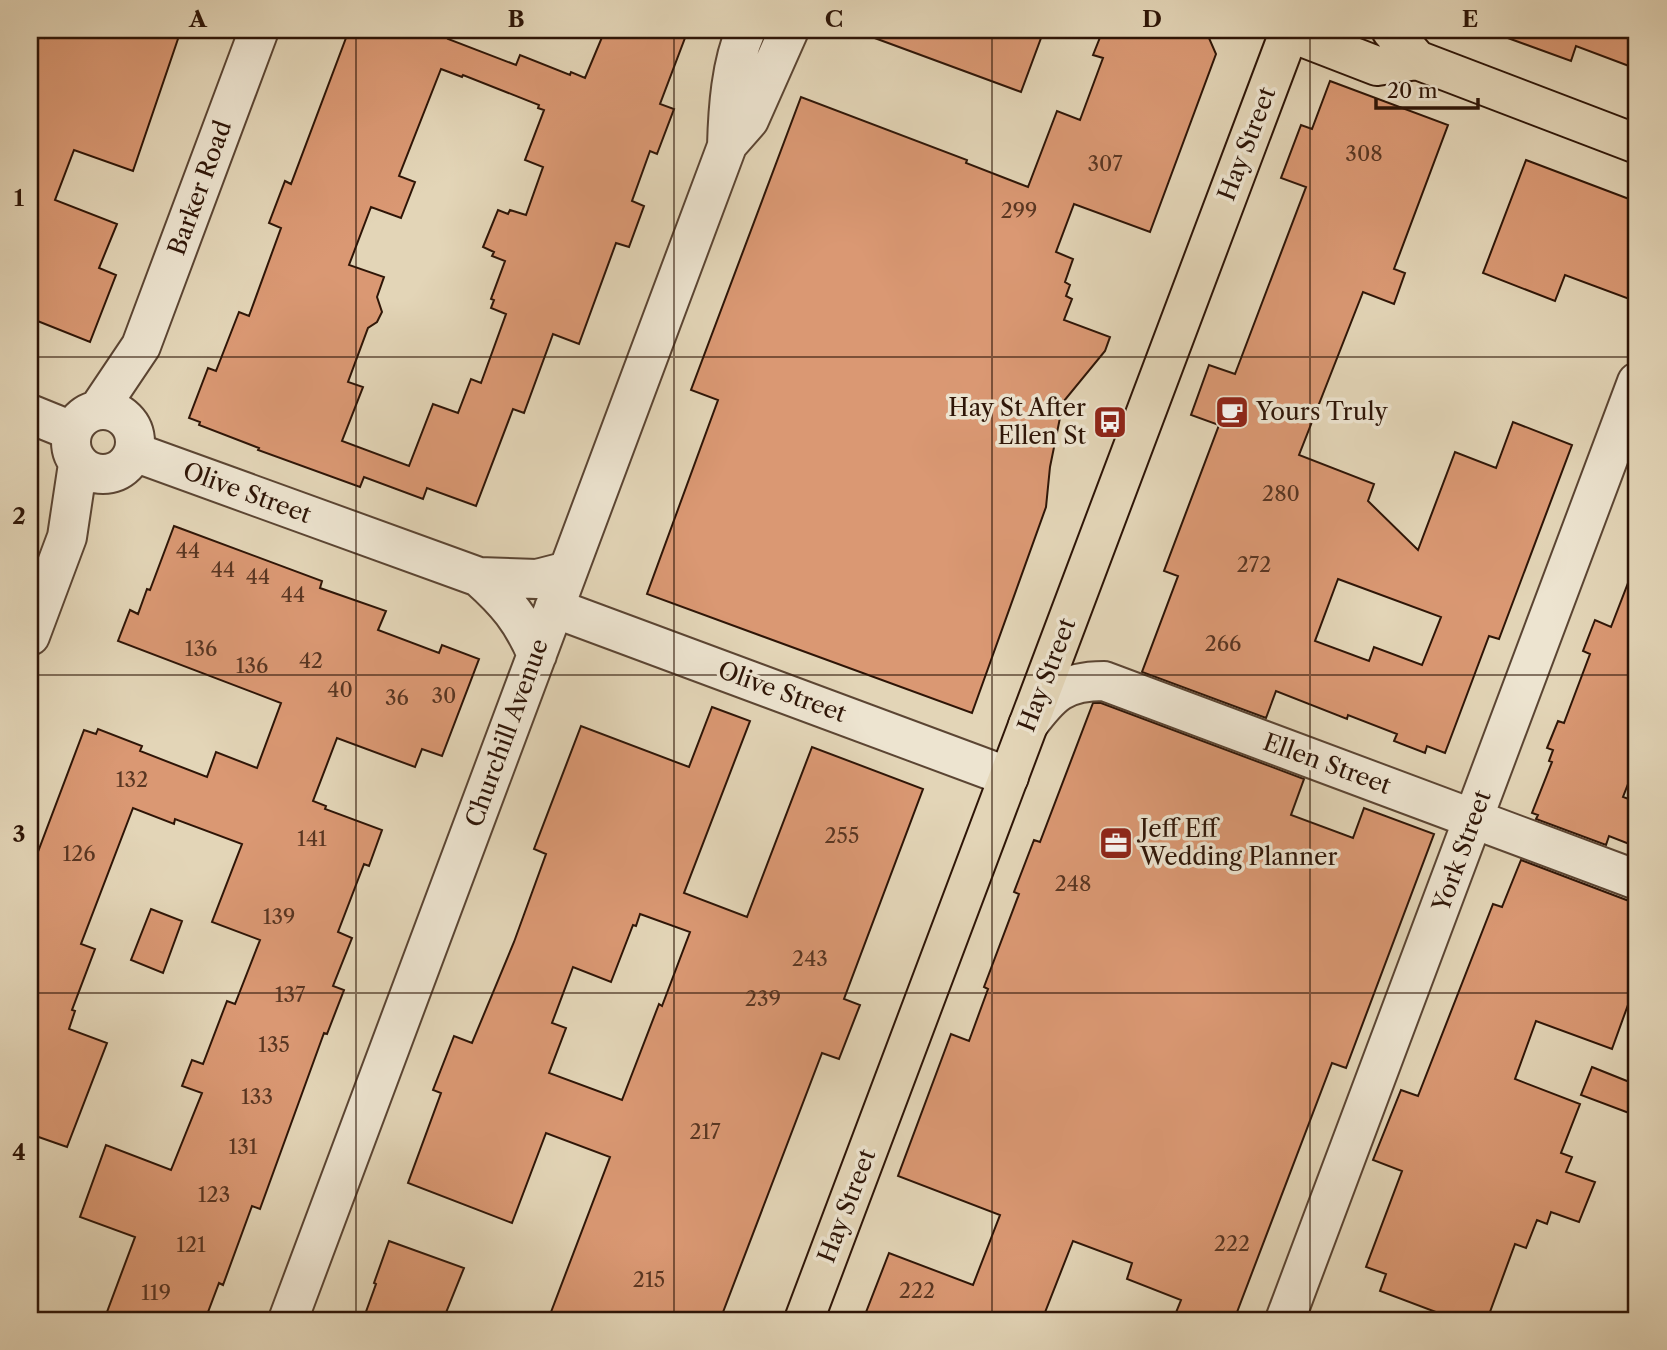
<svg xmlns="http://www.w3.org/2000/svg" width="1667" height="1350" font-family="'Libre Caslon Text',serif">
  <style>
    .building { fill: #da9873; stroke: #2e1507; stroke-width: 2; fill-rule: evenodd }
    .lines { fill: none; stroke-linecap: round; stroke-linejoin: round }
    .minor-casing { stroke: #5b4533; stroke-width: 42 }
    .tertiary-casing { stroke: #5b4533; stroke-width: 42 }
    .primary-casing { stroke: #2e1507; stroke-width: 42 }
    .minor { stroke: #ede4d0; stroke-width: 38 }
    .tertiary { stroke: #ede4d0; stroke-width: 38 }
    .primary { stroke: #e3d5b7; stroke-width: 38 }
    .grid { fill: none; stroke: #2e1507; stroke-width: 2; stroke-opacity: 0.55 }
    .labels { text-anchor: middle; stroke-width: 7; stroke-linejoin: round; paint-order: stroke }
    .number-label { font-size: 21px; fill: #593622 }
    .street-label { font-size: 24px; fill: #2e1507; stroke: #ede4d0 }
    .poi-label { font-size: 24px; fill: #2e1507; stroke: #ede4d0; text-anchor: start }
    .neatline { fill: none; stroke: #2e1507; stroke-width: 2.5 }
    .grid-label { font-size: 23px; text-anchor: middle; font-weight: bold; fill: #2e1507 }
  </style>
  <rect width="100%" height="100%" fill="#e3d5b7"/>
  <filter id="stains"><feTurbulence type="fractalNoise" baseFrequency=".00286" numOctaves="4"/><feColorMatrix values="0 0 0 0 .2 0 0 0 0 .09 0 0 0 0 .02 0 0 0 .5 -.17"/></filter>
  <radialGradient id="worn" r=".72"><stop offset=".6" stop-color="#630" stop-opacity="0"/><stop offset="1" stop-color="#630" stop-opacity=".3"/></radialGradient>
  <!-- building -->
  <path class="building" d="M47 30H181L133 171 74 150 55 200 117 224 99 268 116 275 90 342 30 318V62L39 37 44 38Z
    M349 30H451L448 39 516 65 520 55 570 75 571 72 585 78 605 30H688L660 104 674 109 657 154 650 151 632 201 644 206 629 247 616 243 579 344 553 334 524 413 513 409 476 506 427 488 423 499 364 477 360 487 258 450 259 448 199 425 200 422 189 418 208 368 216 371 239 312 249 316 281 228 269 223 285 181 291 184ZM441 69 462 77 463 75 539 105 538 108 544 110 525 160 543 167 526 215 510 210 508 214 498 210 483 247 494 252 492 256 505 261 491 299 494 300 491 308 506 314 481 383 471 379 458 413 433 404 409 466 342 441 363 387 348 382 368 328 377 322 382 312 377 297 384 277 349 265 371 207 401 218 415 182 399 176Z
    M861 30H1044L1021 92 861 33Z
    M1103 30H1187L1209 38 1216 54 1150 232 1074 204 1056 252 1073 259 1065 282 1070 285 1066 296 1072 299 1064 320 1110 337 1105 351 1059 407 1062 408 1050 467 1046 507 972 713 647 594 718 400 691 390 801 97 967 160 966 163 1028 187 1057 111 1080 120 1103 58 1093 55Z
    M1494 30H1637V69L1576 46 1571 61 1494 33Z
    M1330 81 1448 125 1394 269 1405 273 1394 304 1363 292 1299 455 1374 484 1368 501 1418 550 1455 452 1496 468 1513 422 1572 445 1499 639 1489 636 1445 753 1427 746 1425 753 1394 741 1397 734 1348 715 1347 719 1276 691 1266 718 1142 672 1178 576 1164 571 1219 425 1191 415 1209 365 1235 374 1306 187 1281 178 1301 125 1312 129ZM1338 579 1441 617 1422 665 1374 647 1369 661 1315 641Z
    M1526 160 1637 202V285L1632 300 1565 275 1555 301 1483 273Z
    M174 526 322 581 320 588 386 611 378 630 439 653 442 645 479 659 442 756 422 749 415 767 337 738 313 801 326 806 325 809 382 830 369 866 364 864 338 932 352 938 333 986 344 990 327 1034 324 1033 260 1209 252 1206 223 1285 219 1283 205 1320H104L135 1237 80 1217 106 1145 171 1170 202 1093 182 1086 192 1060 203 1064 227 1001 235 1004 260 940 212 922 242 844 175 819 174 824 133 808 81 944 95 949 72 1010 75 1011 69 1029 107 1043 67 1147 30 1134V873L84 730 96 734 98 729 142 746 140 751 207 777 216 752 257 768 281 703 118 641 130 610 138 614 147 589 150 590Z
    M1635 565 1637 566V761L1623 797 1637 802V847L1609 836 1606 845 1536 819 1538 815 1532 813 1552 762 1549 761 1553 750 1547 748 1558 721 1564 723 1590 654 1583 651 1595 620 1611 627Z
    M1093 703H1101L1304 779 1291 815 1353 838 1364 808 1434 834 1346 1068 1332 1063 1234 1320H1173L1181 1300 1127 1279 1132 1263 1073 1241 1042 1320H863L889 1253 973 1285 1000 1215 898 1176 951 1034 969 1041 988 989 984 987 1019 894 1014 892 1034 840 1040 842Z
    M712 707 750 721 684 893 747 917 812 747 923 789 844 999 860 1005 839 1059 822 1053 720 1320H548L610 1157 546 1133 512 1223 408 1183 441 1093 433 1090 454 1036 472 1043 514 942 546 854 534 849 581 726 689 767ZM640 914 690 932 662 1006 659 1004 622 1100 549 1073 566 1028 552 1023 573 967 611 982 633 925 636 926Z
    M1521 860 1637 904V980L1612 1049 1536 1021 1515 1079 1580 1104 1561 1153 1572 1157 1566 1172 1595 1182 1579 1222 1551 1212 1547 1224 1537 1220 1526 1248 1515 1244 1487 1320H1457L1380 1291 1386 1274 1366 1267 1402 1171 1373 1160 1401 1090 1418 1096 1493 904 1502 907Z
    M151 909 182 921 163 973 131 960Z
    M1592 1067 1637 1085V1116L1581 1095Z
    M389 1241 464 1268 443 1320H363L376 1284 374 1283Z"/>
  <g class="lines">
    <!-- minor casing -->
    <g class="minor-casing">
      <path id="minor" d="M728 144 749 120 789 30
        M30 414 72 431
        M134 452 479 577 537 579 568 571
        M479 577C507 602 522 620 537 655
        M554 608 1009 777
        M1028 725C1051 694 1063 681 1104 681L1637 880
        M288 1320 727 146C728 108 731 64 746 30
        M1285 1320 1637 382"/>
    </g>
    <!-- tertiary casing -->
    <g class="tertiary-casing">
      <path id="tertiary" d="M71 442a32 32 0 1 1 64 0a32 32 0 1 1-64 0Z
        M98 410 141 346 259 30
        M30 636 67 537 78 464"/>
    </g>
    <!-- primary casing -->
    <g class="primary-casing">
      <path id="primary" d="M1391 30 1417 60 1637 144
        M1289 32 1377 66 1417 60
        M804 1320 1290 30"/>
    </g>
    <!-- minor -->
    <use href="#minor" class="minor"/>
    <!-- tertiary -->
    <use href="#tertiary" class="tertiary"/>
    <!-- primary -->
    <use href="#primary" class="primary"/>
  </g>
  <!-- grid -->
  <path class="grid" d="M356 30V1320M674 30V1320M992 30V1320M1310 30V1320M30 357H1637M30 675H1637M30 993H1637"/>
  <!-- icons -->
  <defs>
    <g id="cafe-square" transform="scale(1.75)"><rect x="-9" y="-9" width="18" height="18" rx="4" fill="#8f2418" stroke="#ede4d0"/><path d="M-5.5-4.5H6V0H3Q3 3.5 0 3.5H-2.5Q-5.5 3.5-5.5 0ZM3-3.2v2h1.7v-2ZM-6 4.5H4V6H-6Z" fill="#fff"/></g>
    <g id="bus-square" transform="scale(1.75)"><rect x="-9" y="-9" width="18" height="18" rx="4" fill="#8f2418" stroke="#ede4d0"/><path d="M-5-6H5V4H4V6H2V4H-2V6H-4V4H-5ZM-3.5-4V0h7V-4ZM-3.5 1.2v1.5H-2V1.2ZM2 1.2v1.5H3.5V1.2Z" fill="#fff"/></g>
    <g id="office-square" transform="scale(1.75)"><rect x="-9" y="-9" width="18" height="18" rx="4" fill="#8f2418" stroke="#ede4d0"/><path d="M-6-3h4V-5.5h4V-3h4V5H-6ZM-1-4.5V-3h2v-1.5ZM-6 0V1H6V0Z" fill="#fff"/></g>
  </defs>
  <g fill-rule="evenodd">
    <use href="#cafe-square" x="1232" y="412"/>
    <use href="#bus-square" x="1110" y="422"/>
    <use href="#office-square" x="1116" y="843"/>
  </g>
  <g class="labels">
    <!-- number labels -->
    <g class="number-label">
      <text x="1364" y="161">308</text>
      <text x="1105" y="171">307</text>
      <text x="1019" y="218">299</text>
      <text x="1281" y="501">280</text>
      <text x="188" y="558">44</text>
      <text x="1254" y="572">272</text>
      <text x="223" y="577">44</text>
      <text x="258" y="584">44</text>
      <text x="293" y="602">44</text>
      <text x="1223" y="651">266</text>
      <text x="201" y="656">136</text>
      <text x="311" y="668">42</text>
      <text x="252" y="673">136</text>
      <text x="340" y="697">40</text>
      <text x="444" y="703">30</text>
      <text x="397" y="705">36</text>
      <text x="132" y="787">132</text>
      <text x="842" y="843">255</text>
      <text x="312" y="846">141</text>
      <text x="79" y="861">126</text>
      <text x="1073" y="891">248</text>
      <text x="279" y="924">139</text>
      <text x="810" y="966">243</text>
      <text x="290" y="1002">137</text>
      <text x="763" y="1006">239</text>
      <text x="274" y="1052">135</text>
      <text x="257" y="1104">133</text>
      <text x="705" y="1139">217</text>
      <text x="243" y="1154">131</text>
      <text x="214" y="1202">123</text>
      <text x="1232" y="1251">222</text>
      <text x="191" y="1252">121</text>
      <text x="649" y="1287">215</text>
      <text x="917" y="1298">222</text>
      <text x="156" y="1300">119</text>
    </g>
    <!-- street labels -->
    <g class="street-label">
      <text transform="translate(1247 144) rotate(-69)" y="8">Hay Street</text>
      <text transform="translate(200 188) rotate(-70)" y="8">Barker Road</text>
      <text transform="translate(247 493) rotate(20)" y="8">Olive Street</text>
      <text transform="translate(1047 675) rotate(-69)" y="8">Hay Street</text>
      <text transform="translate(782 692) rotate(20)" y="8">Olive Street</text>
      <text transform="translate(507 733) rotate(-70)" y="8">Churchill Avenue</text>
      <text transform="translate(1327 764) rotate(20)" y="8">Ellen Street</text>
      <text transform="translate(1462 851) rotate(-70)" y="8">York Street</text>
      <text transform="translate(847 1206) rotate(-69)" y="8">Hay Street</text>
    </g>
    <!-- poi labels -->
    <g class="poi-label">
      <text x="1086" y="416" text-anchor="end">Hay St After<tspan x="1086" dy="28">Ellen St</tspan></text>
      <text x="1256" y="420">Yours Truly</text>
      <text x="1140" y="837">Jeff Eff<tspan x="1140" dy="28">Wedding Planner</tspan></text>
    </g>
  </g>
  <!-- margin -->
  <rect width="1667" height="1350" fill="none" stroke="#e3d5b7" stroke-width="77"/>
  <!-- scale -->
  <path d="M1376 98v10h102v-10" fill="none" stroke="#2e1507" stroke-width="3.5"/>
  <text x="1387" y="98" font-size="21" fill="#2e1507" stroke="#ede4d0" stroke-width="5" paint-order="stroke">20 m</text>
  <rect x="38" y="38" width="1590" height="1274" class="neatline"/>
  <g class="grid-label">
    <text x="198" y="27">A</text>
    <text x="516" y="27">B</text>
    <text x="834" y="27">C</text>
    <text x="1152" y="27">D</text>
    <text x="1470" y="27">E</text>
    <text x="19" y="206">1</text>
    <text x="19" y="524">2</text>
    <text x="19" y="842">3</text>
    <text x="19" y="1160">4</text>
  </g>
  <rect width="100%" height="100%" filter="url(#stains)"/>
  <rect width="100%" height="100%" fill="url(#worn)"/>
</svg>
